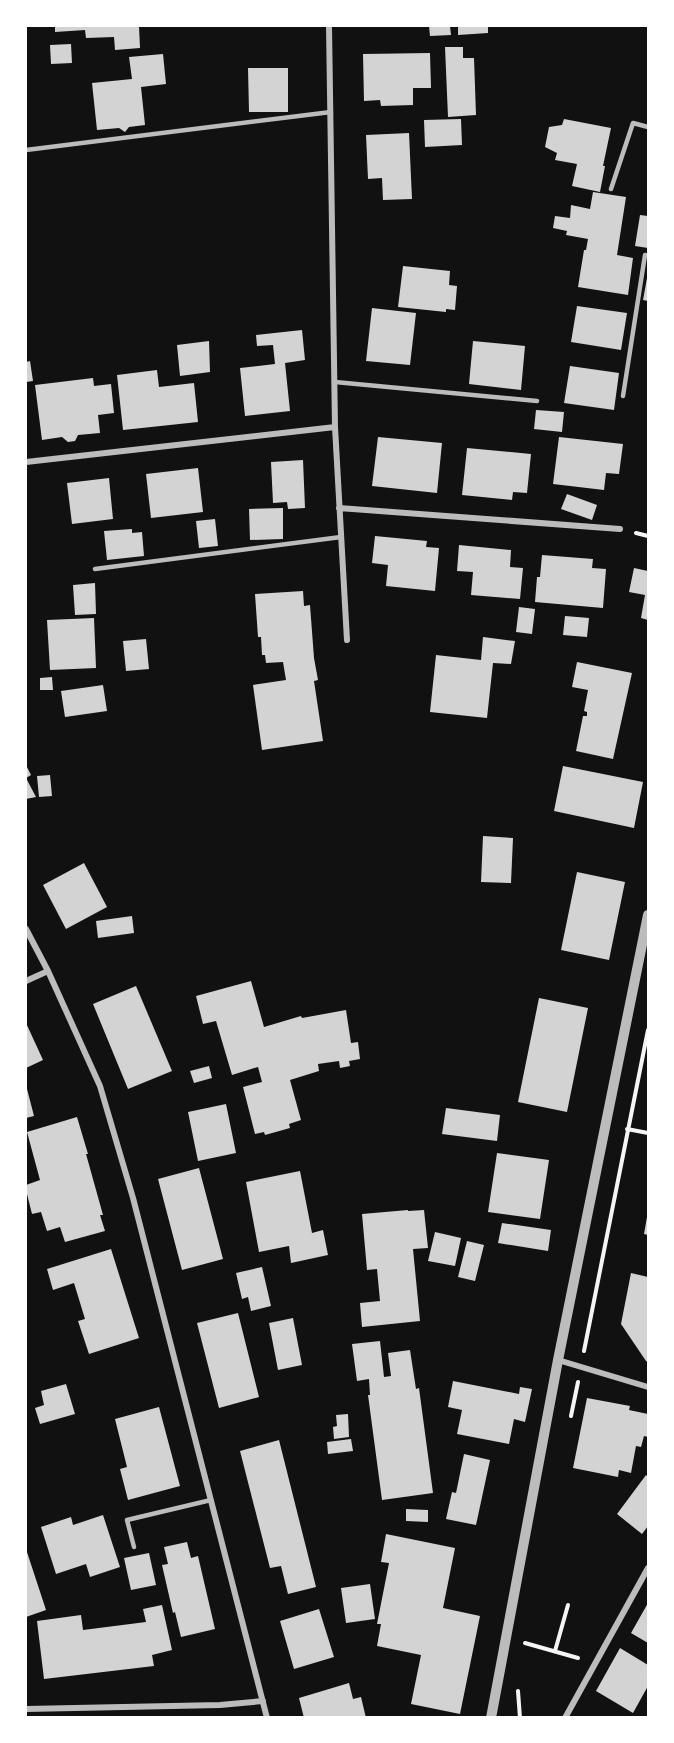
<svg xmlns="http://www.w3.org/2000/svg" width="674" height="1743" font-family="'Roboto Condensed',sans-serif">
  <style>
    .building { fill: #d3d3d3 }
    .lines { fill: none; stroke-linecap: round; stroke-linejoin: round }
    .path { stroke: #f5f5f5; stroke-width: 4 }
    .service { stroke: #bcbcbc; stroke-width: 4.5 }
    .minor { stroke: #bcbcbc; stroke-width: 6 }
    .tertiary { stroke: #bcbcbc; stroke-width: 10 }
  </style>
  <rect width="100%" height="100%" fill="#111"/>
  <!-- building -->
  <path class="building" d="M55 26H139L140 48 115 50 114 37 86 38 85 30 55 32Z
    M429 26H450L451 35 430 36Z
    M458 26H488V33L458 35Z
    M71 44 72 63 51 64 50 45Z
    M445 47H463V58H474L476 115 448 117Z
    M430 53 431 88H413V105L381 106 380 100 364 101 363 54Z
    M163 54 166 84 141 87 145 125 129 127 125 132 119 128 97 130 92 83 132 79 129 57Z
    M248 68H288V112H249Z
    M461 119 462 145 425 147 424 120Z
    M564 119 611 128 603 166H605L600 192 572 186 577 164 555 160 557 153 545 147 549 127 562 125Z
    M409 133 412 199 383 200 382 178 368 179 366 135Z
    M593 192 626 197 617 255 633 258 628 295 578 287 584 250H586L588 239 566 235 567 231 553 228 555 216 570 218 571 205 590 209Z
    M640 215 648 216V248L635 246Z
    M403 266 450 271 449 285 457 286 455 310 446 309V312L398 307Z
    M647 278H648V301L643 300Z
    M577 306 627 313 621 350 571 342Z
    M372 308 416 313 410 365 366 361Z
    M302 330 305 360 285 363 290 411 245 416 240 368 275 364 273 345 257 346 256 335Z
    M209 341 210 372 180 376 177 345Z
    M473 341 525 346 521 390 469 384Z
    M30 361 33 381 26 382V362Z
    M570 366 619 373 614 410 564 403Z
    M157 370 159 387 194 383 198 422 123 430 117 375Z
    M93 378 94 386 111 384 114 413 98 415 100 433 78 435 75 441 68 442 62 437 42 440 35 385Z
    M536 410 564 412 562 432 534 429Z
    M378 437 442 443 437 493 372 486Z
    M559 437 623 444 619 474 606 473 604 490 553 484Z
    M467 448 531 454 527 493 513 492 512 500 462 495Z
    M303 460 305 508 288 509 287 502 273 503 271 462Z
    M198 468 203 512 151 518 146 474Z
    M109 478 113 519 72 524 67 483Z
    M567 494 597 505 592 520 561 509Z
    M283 508V539L250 540 249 509Z
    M215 519 218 546 199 548 196 521Z
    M132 529V533L142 532 144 556 107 560 104 531Z
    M375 536 427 541 426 547 439 548 435 591 386 586 388 565 372 563Z
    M459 545 511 550 510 567 523 568 520 599 471 595 473 572 457 571Z
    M542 555 593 559 592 568 606 569 603 608 535 602 537 577H540Z
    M634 568 648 571V620L641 618 645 595 629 592Z
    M95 583 96 614 75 615 73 585Z
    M303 591 304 606 310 605 314 658 318 680 314 681 323 741 262 750 253 685 286 680 283 662 266 663 265 655H262L261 637H258L255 594Z
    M519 607 535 609 532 634 516 632Z
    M565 616 589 618 587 637 563 635Z
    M94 618 96 668 50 670 47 620Z
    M483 637 515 641 511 664 493 663 487 718 430 712 436 655 481 660Z
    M146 639 149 669 126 671 123 641Z
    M577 662 632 673 613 759 576 751 583 716H587V712L584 711 588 690 572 687Z
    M52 677 53 690H40V678Z
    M103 685 107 711 65 717 61 691Z
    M26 765 31 775 26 778 36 797 26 799Z
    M563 766 643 782 634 828 554 811Z
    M50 775 52 796 39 797 37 776Z
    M483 836 513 838 511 883 481 882Z
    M84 863 107 907 66 929 43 885Z
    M577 872 625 882 609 960 561 950Z
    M132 916 134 933 98 938 96 921Z
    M251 981 264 1027 301 1016 302 1018 346 1010 351 1043 358 1042 360 1059 349 1061 350 1066 340 1068 339 1061 318 1064 319 1071 290 1080 301 1120 289 1124 290 1128 265 1135 264 1132 255 1134 243 1087 262 1082 258 1067 232 1075 216 1021 203 1024 196 996Z
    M136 986 172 1071 128 1089 93 1004Z
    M539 998 588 1008 567 1112 518 1102Z
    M26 1023 43 1060 26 1068Z
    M209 1066 212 1078 194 1083 190 1071Z
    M26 1085 34 1116 26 1118Z
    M226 1104 236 1153 198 1161 188 1112Z
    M446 1108 500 1115 497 1141 442 1134Z
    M77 1117 88 1154H86L103 1215H100L105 1231 65 1242 60 1227 47 1231 41 1212 32 1214 26 1190V1185L40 1180 27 1132Z
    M497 1153 549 1160 540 1219 488 1212Z
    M199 1168 223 1259 182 1270 158 1179Z
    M300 1171 312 1233 323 1230 328 1255 291 1263 289 1246 259 1252 246 1182Z
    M408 1210V1211L424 1210 428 1248 413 1249 420 1321 362 1327 360 1303 380 1301 377 1269 367 1270 362 1214Z
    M647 1217H648V1235L644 1234Z
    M502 1223 551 1230 548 1251 498 1243Z
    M435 1232 461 1238 455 1266 428 1261Z
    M467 1241 484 1245 475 1281 458 1277Z
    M111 1249 139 1338 89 1354 78 1321 85 1319 74 1283 53 1290 47 1269Z
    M262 1267 271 1306 251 1311 248 1297 242 1299 236 1273Z
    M631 1273 648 1277V1362L646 1361 621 1324Z
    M238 1313 259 1397 219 1408 197 1323Z
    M293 1318 302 1365 278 1370 269 1323Z
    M380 1341 384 1377 391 1376 388 1353 410 1350 416 1389 419 1388 433 1493 382 1500 368 1395H370L369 1379 357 1381 352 1344Z
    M453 1381 519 1394 520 1387 532 1389 525 1422 514 1419 509 1444 457 1434 462 1410 448 1407Z
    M66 1384 75 1414 40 1424 35 1408 44 1405 41 1391Z
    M587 1398 630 1406 629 1410 648 1414V1437L644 1436 641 1447 636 1446 631 1473 619 1470 618 1477 573 1468Z
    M159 1407 180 1486 128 1500 120 1469 127 1467 115 1419Z
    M348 1414 349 1437 334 1439 333 1427 337 1426 336 1415Z
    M351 1439 353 1451 328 1454 327 1442Z
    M279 1440 316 1587 288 1594 281 1566 270 1568 240 1451Z
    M464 1454 490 1460 476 1525 446 1519 452 1492 456 1493Z
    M646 1475 648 1477V1526L642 1534 617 1514Z
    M406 1509 428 1510V1522L406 1521Z
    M103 1515 120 1567 90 1577 86 1564 56 1574 41 1527 71 1517 73 1525Z
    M386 1534 455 1548 443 1608 480 1616 460 1714 411 1704 421 1655 377 1646 381 1624H377L389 1563 381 1562Z
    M187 1542 191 1558 198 1556 215 1629 181 1637 175 1612 173 1613 162 1565 168 1564 164 1547Z
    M26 1549 46 1610 26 1617Z
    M149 1553 156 1585 131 1590 124 1558Z
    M370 1584 375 1619 346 1623 341 1588Z
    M648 1603V1643L631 1633Z
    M162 1605 172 1650 152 1655 154 1666 44 1679 37 1621 81 1615 83 1630 146 1622 143 1609Z
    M319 1609 334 1657 294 1669 280 1621Z
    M620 1648 648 1665V1686L633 1713 596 1691Z
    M349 1683 353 1699 361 1697 366 1718H304L299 1698Z"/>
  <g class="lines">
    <!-- path -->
    <path class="path" d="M636 533 648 536
      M627 1129 648 1133
      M584 1351 648 1030
      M571 1416 578 1382
      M525 1643 578 1658
      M555 1651 568 1605
      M518 1691 520 1718"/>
    <!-- service -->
    <path class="service" d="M26 150 331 112
      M611 189 633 123 648 127
      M335 382 537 401
      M623 396 645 255 648 256
      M95 569 341 537
      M134 1547 127 1520 211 1500"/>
    <!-- minor -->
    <path class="minor" d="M329 26 335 427 347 640
      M26 462 335 427
      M339 508 620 529
      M26 929 48 971 100 1086 133 1198 267 1718
      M26 981 48 971
      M558 1360 648 1387
      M26 1709 220 1705 263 1701
      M565 1718 648 1568"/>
    <!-- tertiary -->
    <path class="tertiary" d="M491 1718 558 1360 648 915"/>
  </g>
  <!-- border -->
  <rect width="674" height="1743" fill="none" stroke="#ffffff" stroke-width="54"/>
</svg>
